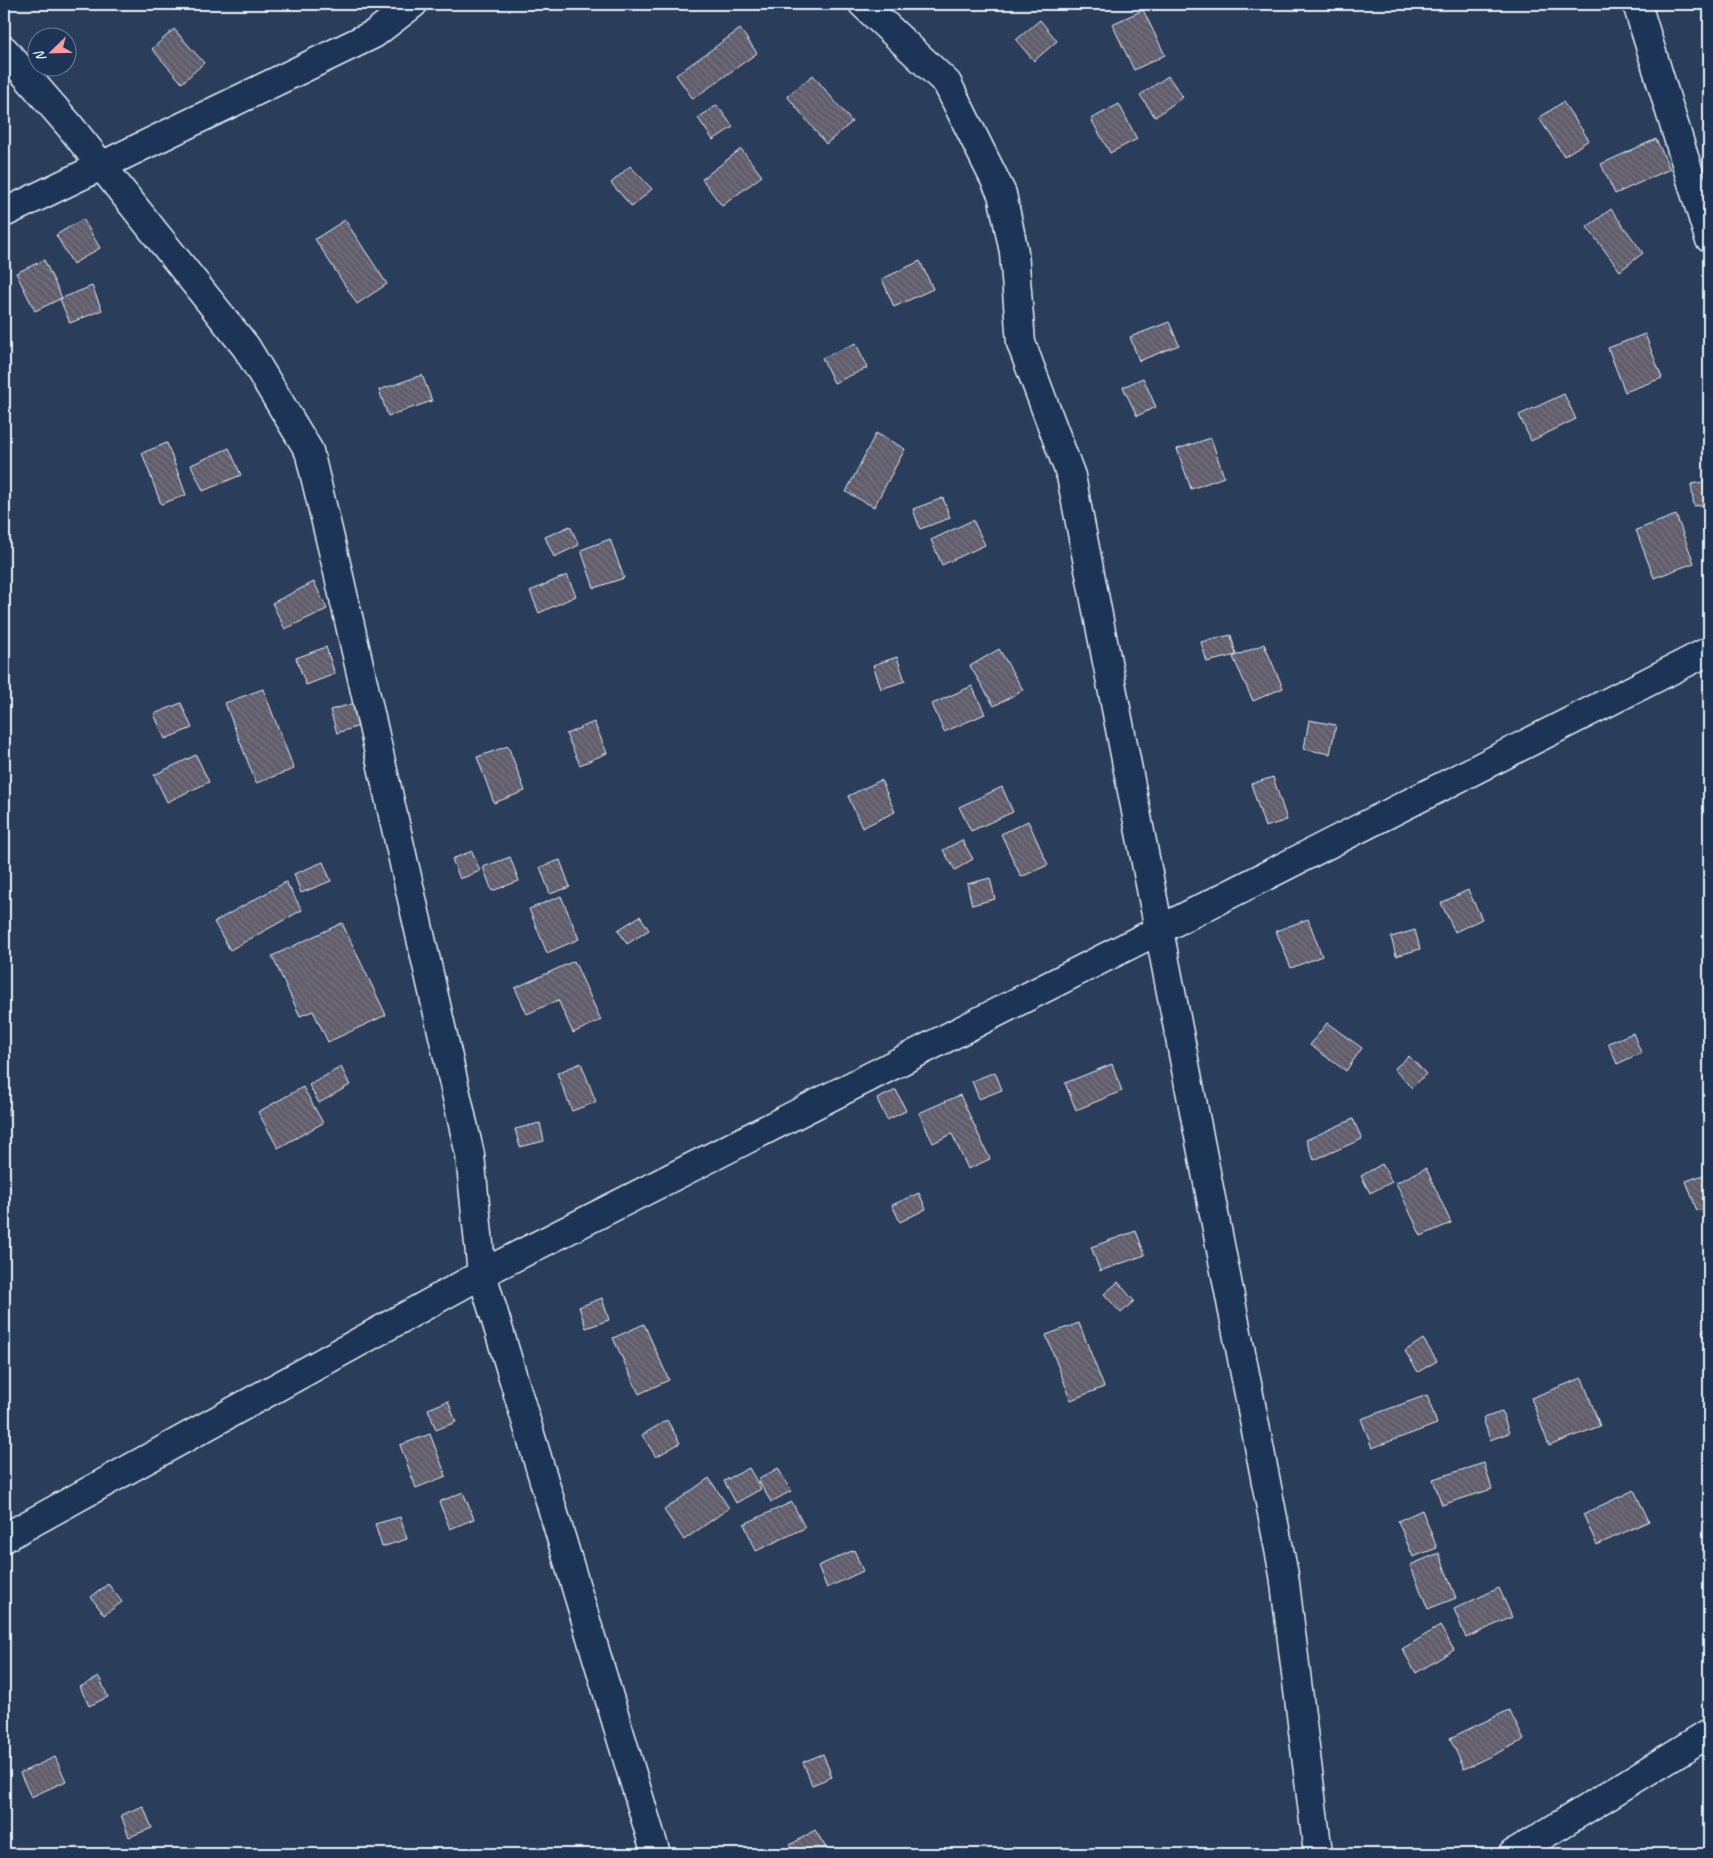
<svg xmlns="http://www.w3.org/2000/svg" width="1713" height="1858" font-family="Caveat,sans-serif">
  <style>
    .building { fill: url(#building-back-hatch); stroke: #e8f1f8 }
    .lines { fill: none; stroke-linecap: round; stroke-linejoin: round }
    .street-casing { stroke: #e8f1f8; stroke-width: 31 }
    .street { stroke: #1d3557; stroke-width: 28 }
  </style>
  <defs>
    <pattern id="building-back-hatch" width="6" height="6" patternUnits="userSpaceOnUse" patternTransform="scale(1.25)"><rect width="6" height="6" fill="#605c6b"/><path d="M-1 5l2 2M0 0l6 6M5-1l2 2" fill="none" stroke="#777481"/></pattern>
  </defs>
  <rect width="100%" height="100%" fill="#2a3d5b"/>
  <filter id="ink" filterUnits="userSpaceOnUse"><feTurbulence type="fractalNoise" baseFrequency=".02" numOctaves="2"/><feDisplacementMap in="SourceGraphic" scale="10" xChannelSelector="R" yChannelSelector="G"/><feConvolveMatrix kernelMatrix="1 2 1 2 8 2 1 2 1" color-interpolation-filters="sRGB"/></filter>
  <g filter="url(#ink)">
    <!-- building -->
    <path class="building" d="M1143 10 1165 55 1134 70 1112 24Z
      M1040 20 1057 41 1034 61 1016 40Z
      M174 29 204 63 182 83 152 49Z
      M740 29 757 53 693 99 676 75Z
      M813 75 852 122 826 144 787 96Z
      M1168 76 1183 97 1155 117 1140 95Z
      M1563 102 1589 140 1564 156 1539 118Z
      M1119 104 1137 139 1110 153 1091 119Z
      M717 105 733 127 713 140 698 118Z
      M1656 139 1670 169 1615 194 1601 164Z
      M741 149 762 176 722 206 702 179Z
      M630 166 652 189 632 207 611 183Z
      M1611 209 1643 253 1620 271 1587 227Z
      M83 219 100 248 73 264 56 235Z
      M345 220 387 284 357 304 315 239Z
      M44 260 62 298 35 311 16 273Z
      M920 261 933 289 894 307 882 279Z
      M92 286 102 310 70 323 60 299Z
      M1169 322 1179 345 1139 361 1130 337Z
      M1645 334 1662 378 1625 392 1608 348Z
      M856 343 867 368 834 383 822 358Z
      M422 375 432 401 388 416 379 390Z
      M1143 378 1156 407 1137 416 1123 387Z
      M1564 394 1576 419 1531 441 1519 415Z
      M876 433 905 449 874 507 846 492Z
      M1211 438 1224 477 1191 489 1177 449Z
      M167 443 186 495 161 504 142 453Z
      M229 448 241 475 203 491 191 465Z
      M1709 481V504L1694 506 1691 484Z
      M943 498 950 518 920 529 913 509Z
      M1676 515 1694 563 1654 578 1636 530Z
      M973 520 985 545 942 565 931 540Z
      M570 526 579 545 554 557 545 537Z
      M610 539 624 578 594 588 581 550Z
      M567 575 576 596 539 613 530 591Z
      M314 582 327 609 285 629 272 603Z
      M1231 635 1236 655 1207 662 1201 642Z
      M1264 644 1283 688 1253 701 1233 657Z
      M326 647 335 674 306 685 296 658Z
      M999 649 1023 690 994 706 970 666Z
      M897 657 905 681 881 689 873 665Z
      M972 686 985 714 944 732 932 704Z
      M263 689 294 769 256 783 225 703Z
      M181 703 192 728 165 739 154 714Z
      M352 704 359 726 337 733 330 710Z
      M1309 720 1336 725 1330 754 1304 749Z
      M594 722 607 753 580 765 566 734Z
      M508 746 525 791 494 803 477 757Z
      M196 755 209 782 167 802 154 775Z
      M1273 777 1287 820 1265 827 1251 784Z
      M881 780 895 812 862 828 848 796Z
      M1002 787 1013 812 971 831 959 807Z
      M1028 821 1048 865 1021 877 1001 834Z
      M962 840 973 859 955 870 943 850Z
      M472 851 480 871 460 879 452 859Z
      M510 857 519 881 492 891 483 867Z
      M560 860 570 887 550 894 540 867Z
      M323 862 331 881 301 893 294 874Z
      M990 878 995 899 972 905 967 884Z
      M286 882 302 910 230 950 214 922Z
      M1468 890 1482 919 1455 932 1441 903Z
      M561 896 579 939 547 953 529 909Z
      M640 916 649 930 627 944 618 930Z
      M1308 919 1322 956 1291 968 1276 931Z
      M342 923 386 1015 328 1042 313 1011 300 1016 272 956Z
      M1415 930 1420 949 1396 956 1391 937Z
      M574 961 601 1020 573 1033 558 1000 527 1014 515 988Z
      M1327 1023 1362 1048 1346 1071 1310 1045Z
      M1633 1033 1641 1053 1617 1064 1608 1043Z
      M1409 1056 1426 1074 1412 1088 1394 1069Z
      M581 1063 596 1102 572 1111 557 1073Z
      M1112 1064 1122 1091 1076 1110 1065 1083Z
      M341 1067 350 1085 319 1103 309 1085Z
      M995 1072 1002 1090 979 1099 972 1081Z
      M303 1087 323 1123 278 1148 258 1112Z
      M896 1090 906 1111 887 1120 877 1099Z
      M960 1095 990 1159 968 1169 952 1134 933 1143 919 1113Z
      M4 1099 10 1114 4 1116Z
      M1353 1119 1362 1139 1314 1160 1306 1140Z
      M540 1123 544 1141 520 1147 515 1129Z
      M1382 1164 1392 1182 1370 1193 1361 1176Z
      M1426 1168 1451 1223 1421 1236 1396 1183Z
      M1709 1173V1207L1697 1211 1686 1181Z
      M919 1193 926 1209 900 1222 892 1205Z
      M1136 1231 1145 1255 1100 1271 1091 1247Z
      M1118 1282 1134 1301 1121 1313 1104 1294Z
      M602 1298 609 1320 586 1328 579 1307Z
      M1079 1323 1104 1387 1071 1400 1046 1335Z
      M644 1324 669 1380 639 1394 613 1338Z
      M1709 1328V1347L1702 1331Z
      M1423 1339 1437 1361 1418 1372 1405 1351Z
      M4 1363 8 1375 4 1376Z
      M1582 1378 1600 1426 1549 1446 1531 1398Z
      M1427 1395 1437 1424 1372 1448 1361 1419Z
      M448 1401 456 1422 436 1430 428 1409Z
      M1502 1412 1509 1433 1490 1440 1483 1418Z
      M667 1420 680 1443 656 1457 642 1435Z
      M430 1434 446 1476 416 1488 400 1445Z
      M1484 1463 1492 1489 1442 1505 1433 1479Z
      M749 1468 761 1489 736 1503 724 1481Z
      M778 1468 791 1491 771 1502 758 1480Z
      M709 1478 729 1508 684 1540 664 1510Z
      M1634 1490 1649 1521 1597 1545 1583 1514Z
      M463 1492 474 1519 450 1529 439 1502Z
      M792 1502 805 1528 756 1551 744 1524Z
      M1422 1510 1437 1548 1413 1557 1398 1521Z
      M400 1517 407 1539 382 1547 375 1524Z
      M854 1550 863 1571 827 1588 818 1566Z
      M1439 1553 1456 1598 1428 1609 1410 1565Z
      M108 1584 122 1602 104 1615 91 1597Z
      M1499 1588 1512 1617 1466 1638 1454 1609Z
      M1440 1626 1454 1650 1416 1673 1402 1649Z
      M99 1677 108 1697 89 1706 80 1687Z
      M1509 1710 1524 1740 1464 1769 1450 1738Z
      M823 1754 832 1777 812 1785 803 1762Z
      M55 1757 66 1781 31 1797 20 1773Z
      M143 1806 152 1828 129 1837 121 1815Z
      M815 1830 830 1854H796L790 1845Z"/>
    <g class="lines">
      <!-- street casing -->
      <g class="street-casing">
        <path id="street" d="M863 4 947 83 1002 194 1014 252 1021 343 1071 476 1284 1575 1318 1854
          M1637 4 1709 238
          M4 50 69 125 246 347 309 451 338 572 470 1155 482 1274 656 1854
          M4 213 374 34 413 4
          M4 1538 493 1268 1709 651
          M1513 1854 1709 1733"/>
      </g>
      <!-- street -->
      <use href="#street" class="street"/>
    </g>
  </g>
  <!-- margin -->
  <rect width="1713" height="1858" fill="none" stroke="#1d3557" stroke-width="20"/>
  <rect x="10" y="10" width="1693" height="1838" fill="none" stroke="#e8f1f8" stroke-width="2" filter="url(#ink)"/>
  <!-- north arrow -->
  <g transform="translate(52 52) rotate(247)"><circle r="24" fill="#1d3557" stroke="#6e8097"/>
  <path d="M0-4L9 19L0 12L-9 19Z" fill="#ff9aa2"/>
  <text y="-8" font-size="14" font-weight="bold" text-anchor="middle" fill="#e8f1f8">N</text>
  </g>
</svg>
